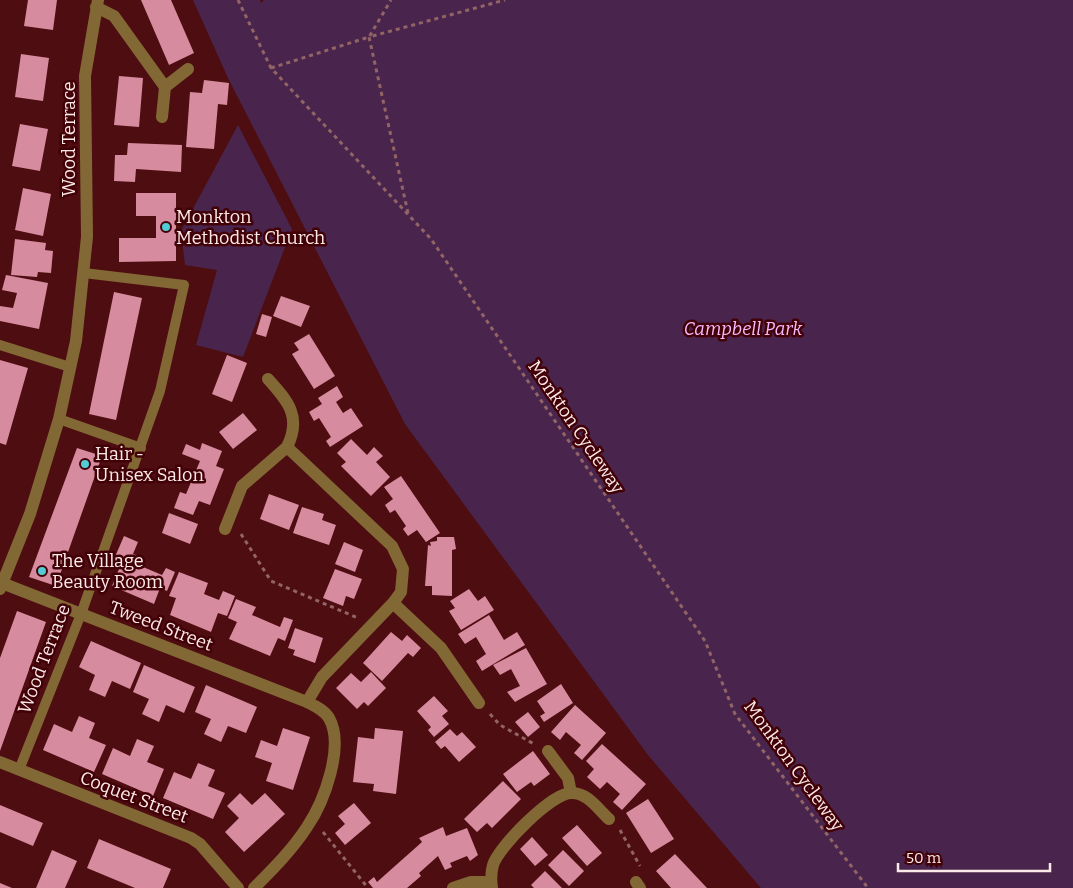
<svg xmlns="http://www.w3.org/2000/svg" width="1073" height="888" font-family="Bitter,serif">
  <style>
    .green { fill: #49254d }
    .building { fill: #d78b9f }
    .lines { fill: none; stroke-linecap: round; stroke-linejoin: round }
    .path { stroke: #926466; stroke-width: 3; stroke-dasharray: 4 4; stroke-linecap: butt }
    .service { stroke: #826835; stroke-width: 10 }
    .minor { stroke: #826835; stroke-width: 12 }
    .poi-dot { fill: #52ccd6; stroke: #420107; stroke-width: 2 }
    .labels { text-anchor: middle; stroke-width: 5; stroke-linejoin: round; paint-order: stroke }
    .street-label { font-size: 18px; fill: #fbeae8; stroke: #420107 }
    .poi-label { font-size: 18px; fill: #fbeae8; stroke: #420107; text-anchor: start }
    .park-label { font-size: 18px; font-style: italic; fill: #f7bbff; stroke: #420107 }
  </style>
  <rect width="100%" height="100%" fill="#4e0d11"/>
  <!-- green -->
  <path class="green" d="M193 0H260L261 3 264 0H1073V888H761L648 755 405 424 228 78Z
    M238 125 292 229 243 357 196 345 217 270 185 265 181 231Z"/>
  <!-- building -->
  <path class="building" d="M28 0H57L53 30 24 26Z
    M141 0H171L194 53 169 65Z
    M21 54 49 58 43 101 15 97Z
    M119 76 143 78 139 127 114 125Z
    M204 80 229 83 227 105 218 104 214 149 186 147 190 92 202 93Z
    M20 124 48 129 40 171 12 166Z
    M128 143 182 145 181 172 136 169 135 182 114 181 115 155H127Z
    M23 188 51 194 43 236 15 230Z
    M136 193H176V261L119 262V238H156V216H136Z
    M15 239 46 243 45 250 53 251 51 273 38 272 37 277 11 275Z
    M6 275 48 283 39 329 0 321V306L13 308 17 293 2 290Z
    M114 292 142 298 116 420 89 414Z
    M281 296 310 306 301 327 273 316Z
    M262 314 272 317 266 337 256 334Z
    M309 334 335 376 314 389 292 354 299 350 294 343Z
    M227 355 247 363 232 402 212 394Z
    M0 360 28 368 6 445 0 443Z
    M337 386 343 397 336 402 343 413 351 408 363 426 330 447 326 441 331 437 319 418 314 421 309 412 322 404 318 398Z
    M243 413 257 430 233 449 219 432Z
    M351 439 367 455 374 447 383 456 376 462 390 477 371 496 341 466 346 462 337 453Z
    M202 443 222 451 216 466 224 469 210 505 199 501 193 515 174 508 180 492 186 494 200 461 182 454 186 444 200 450Z
    M77 448 102 456 56 586 29 577Z
    M401 476 440 533 426 542 417 530 408 536 403 529 406 526 395 510 390 513 385 505 393 499 384 487Z
    M269 494 299 505 289 530 260 519Z
    M302 507 324 514 322 520 336 525 329 545 293 533Z
    M169 513 198 524 190 544 162 533Z
    M124 536 138 542 133 554 139 556 136 564 162 575 166 568 175 572 167 591 160 588 154 604 112 586 119 569 111 566Z
    M437 537H454L456 549 452 550V596L432 595V586H425L428 545 431 546 430 542 437 541Z
    M344 542 363 550 355 572 335 564Z
    M335 569 362 579 354 599 346 596 343 606 323 598Z
    M179 572 208 583 204 594 219 600 223 591 235 596 227 616 218 613 211 632 170 615 176 598 169 596Z
    M469 589 478 601 485 596 494 610 461 630 449 611 455 608 450 601Z
    M236 599 256 607 252 615 280 627 284 617 293 620 285 641 278 638 270 656 229 639 237 622 228 618Z
    M17 611 46 622 0 751V658Z
    M489 615 504 640 517 632 525 645 482 671 476 661 486 654 476 637 465 644 458 634Z
    M295 628 323 638 315 663 293 655 295 650 288 648Z
    M391 632 402 641 407 635 421 648 413 657 408 653 382 681 363 663Z
    M91 641 141 663 130 689 112 681 105 697 89 690 95 675 79 667Z
    M526 648 547 684 515 702 507 692 520 686 511 669 500 675 493 665Z
    M144 665 195 687 184 713 166 705 159 722 142 714 149 699 133 692Z
    M371 672 386 688 368 706 364 702 357 709 336 688 351 673 361 682Z
    M561 684 573 703 544 722 540 716 545 713 537 701Z
    M206 685 257 707 246 733 228 726 221 742 204 734 211 719 195 712Z
    M434 696 448 711 442 716 449 724 434 737 428 730 431 727 417 711Z
    M575 705 606 733 582 760 574 753 581 745 566 732 560 740 551 732Z
    M528 712 540 727 528 737 515 722Z
    M79 716 95 723 89 738 106 745 94 772 43 750 54 724 72 732Z
    M283 728 310 737 293 790 266 781 272 763 255 757 261 740 277 746Z
    M375 728 403 731 396 794 373 791 374 784 353 782 358 737 374 739Z
    M450 729 457 736 462 732 476 747 459 762 445 746 441 749 435 742Z
    M137 739 154 746 147 762 164 769 153 796 102 774 113 748 130 756Z
    M602 744 646 784 622 810 613 802 620 794 607 782 600 789 587 777 594 769 586 761Z
    M533 751 550 774 534 786 531 782 517 792 503 774Z
    M198 763 215 770 208 786 225 793 213 819 163 798 174 772 191 779Z
    M503 781 521 799 492 828 487 823 477 832 464 819Z
    M240 793 252 805 265 793 285 814 244 852 225 832 239 818 227 806Z
    M648 799 674 839 651 853 626 813Z
    M354 803 371 823 345 845 335 833 345 824 338 816Z
    M0 805 43 823 33 846 0 832Z
    M577 825 602 853 587 866 562 838Z
    M443 827 446 836 467 828 478 855 470 861 467 856 450 863 452 867 445 870 438 856 419 873 421 876 407 888H373L368 882 374 877 377 882 422 842 419 838Z
    M532 837 548 855 535 866 520 849Z
    M99 839 171 869 163 888H135L87 868Z
    M52 850 77 861 65 888H36Z
    M563 850 584 871 569 886 548 865Z
    M675 854 707 888H671L656 871Z
    M545 871 562 888H534L531 885Z
    M0 883 12 888H0Z"/>
  <g class="lines">
    <!-- path -->
    <path class="path" d="M238 0 271 68 431 239 705 641 735 714 868 888
      M271 68 369 37 391 0
      M408 213 369 37 505 0
      M241 534 271 581 358 618
      M490 714 500 725 534 744
      M620 830 640 866
      M323 832 368 888"/>
    <!-- service -->
    <path class="service" d="M0 345 70 367
      M59 419 141 448
      M19 770 81 614 160 391 184 285 84 273"/>
    <!-- minor -->
    <path class="minor" d="M96 7 114 16 165 87 162 117
      M165 87 188 69
      M287 447 392 546 403 569 401 592 393 603 322 677 307 702
      M225 529 242 486 287 447C302 417 288 401 268 379
      M2 583 307 702C315 706 324 710 329 718 345 746 324 802 307 827 292 850 273 869 254 888
      M0 589 30 514 59 419 76 341 87 237 85 76 98 0
      M393 603 441 648 479 703
      M548 751 568 778 571 793C587 792 598 809 609 819
      M0 762 191 838 200 844 238 888
      M636 882 640 888
      M453 888 471 882H491
      M492 888C491 881 491 872 493 865 499 846 552 793 571 793"/>
  </g>
  <!-- markers -->
  <g class="poi-dot">
    <circle cx="166" cy="227" r="5"/>
    <circle cx="85" cy="464" r="5"/>
    <circle cx="42" cy="571" r="5"/>
  </g>
  <g class="labels">
    <!-- street labels -->
    <g class="street-label">
      <text transform="translate(69 139) rotate(-90)" y="6">Wood Terrace</text>
      <text transform="translate(576 427) rotate(56)" y="6">Monkton Cycleway</text>
      <text transform="translate(161 626) rotate(21)" y="6">Tweed Street</text>
      <text transform="translate(44 659) rotate(-69)" y="6">Wood Terrace</text>
      <text transform="translate(794 766) rotate(54)" y="6">Monkton Cycleway</text>
      <text transform="translate(134 797) rotate(21)" y="6">Coquet Street</text>
    </g>
    <!-- poi labels -->
    <g class="poi-label">
      <text x="176" y="223">Monkton<tspan x="176" dy="21">Methodist Church</tspan></text>
      <text x="95" y="460">Hair -<tspan x="95" dy="21">Unisex Salon</tspan></text>
      <text x="52" y="567">The Village<tspan x="52" dy="21">Beauty Room</tspan></text>
    </g>
    <!-- park labels -->
    <g class="park-label">
      <text x="743" y="335">Campbell Park</text>
    </g>
  </g>
  <!-- scale -->
  <path d="M898 863v8h152v-8" fill="none" stroke="#fbeae8" stroke-width="2.5"/>
  <text x="906" y="863" font-size="15" fill="#fbeae8" stroke="#420107" stroke-width="4" paint-order="stroke">50 m</text>
</svg>
